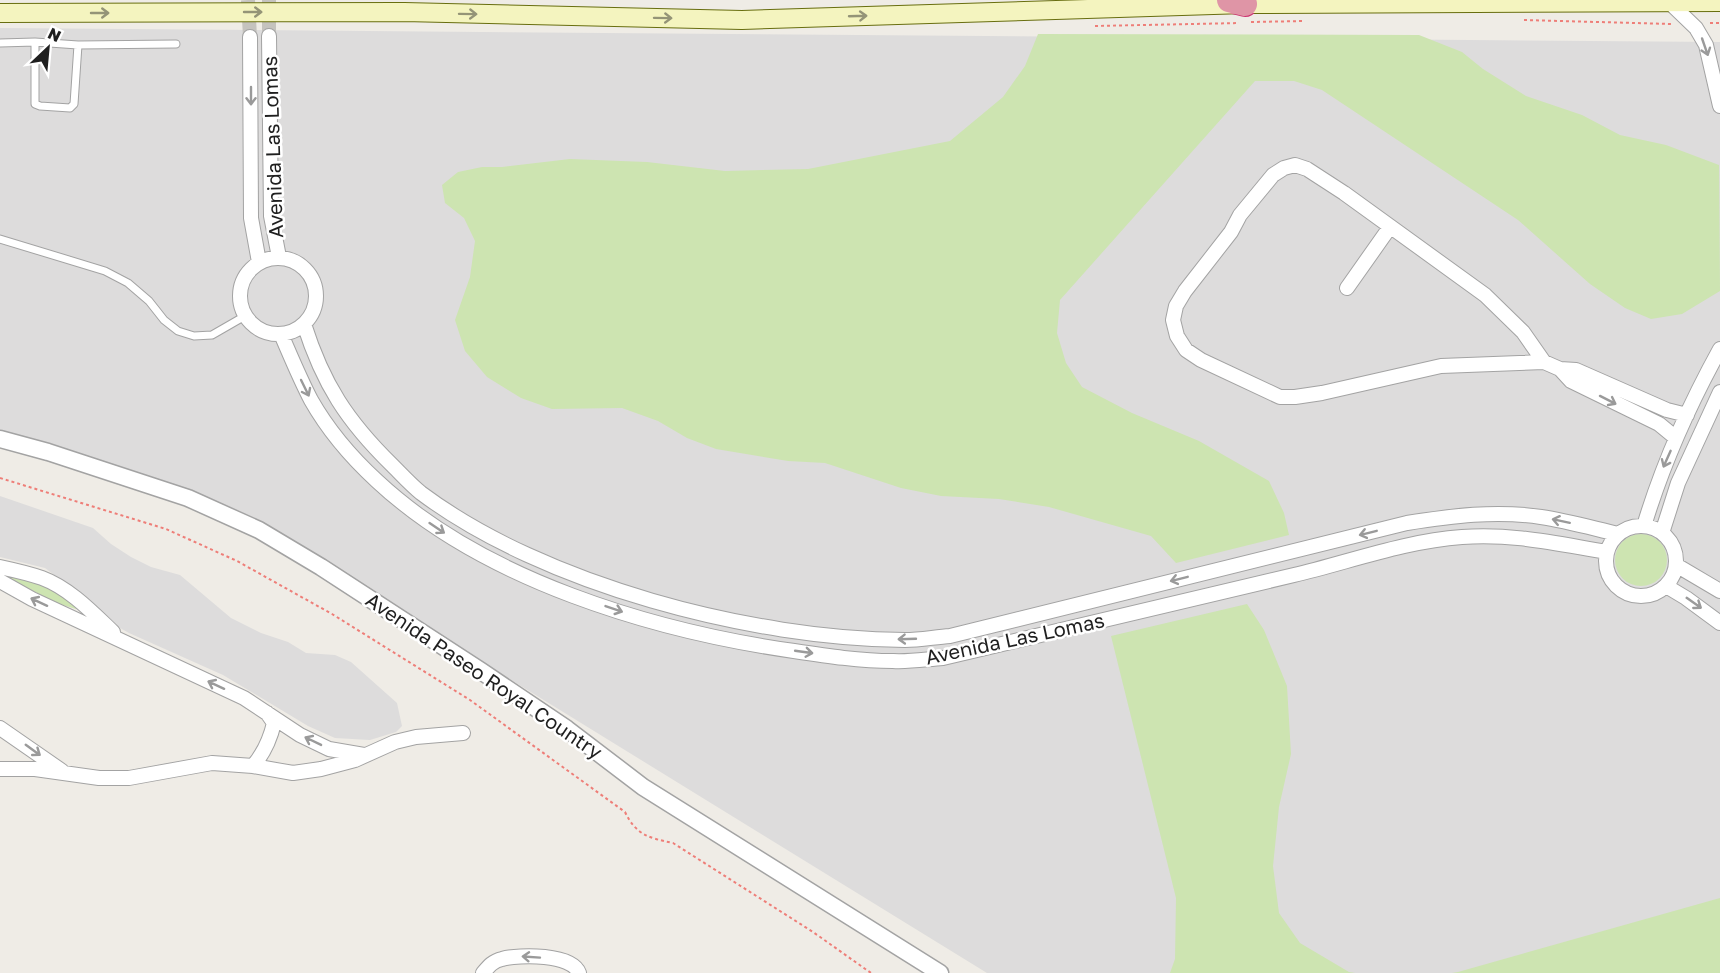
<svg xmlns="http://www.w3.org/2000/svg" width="1720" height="973" font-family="'Golos Text',sans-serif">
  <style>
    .residential { fill: #dddcdc }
    .grass { fill: #cde4b1 }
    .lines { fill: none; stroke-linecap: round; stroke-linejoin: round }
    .minor-tunnel { stroke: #c5c3be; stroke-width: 14; stroke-dasharray: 14 7; stroke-linecap: butt }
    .service-casing { stroke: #a3a3a3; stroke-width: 9 }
    .minor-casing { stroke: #a3a3a3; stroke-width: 16 }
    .tertiary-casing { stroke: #a3a3a3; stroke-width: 19 }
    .secondary-casing { stroke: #686e0f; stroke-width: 20 }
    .motorway-casing { stroke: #cc3470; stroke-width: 26 }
    .path { stroke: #ee7e78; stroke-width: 2; stroke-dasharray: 3 3; stroke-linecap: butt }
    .service { stroke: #fff; stroke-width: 7 }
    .minor { stroke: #fff; stroke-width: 14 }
    .tertiary { stroke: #fff; stroke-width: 16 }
    .secondary { stroke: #f4f4bf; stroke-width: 18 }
    .motorway { stroke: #df95a6; stroke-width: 24 }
    .oneway { stroke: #949477 }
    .oneway2 { stroke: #9a9a9a }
    .labels { text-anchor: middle; stroke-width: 5; stroke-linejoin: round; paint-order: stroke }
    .street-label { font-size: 20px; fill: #1f1f1f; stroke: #fff }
  </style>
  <rect width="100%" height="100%" fill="#efece6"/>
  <!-- residential -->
  <path class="residential" d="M0 28 1720 42V973H987L313 558 243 521 0 442Z
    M0 496 93 528 111 544 131 557 151 567 180 575 231 618 261 633 288 642 306 653 335 655 351 662 397 703 402 726 396 732 370 740 335 738 308 726 223 675 129 633 113 624 95 606 45 568 0 557Z"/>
  <!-- grass -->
  <path class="grass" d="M1038 34 1419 35 1462 52 1483 69 1526 96 1582 115 1620 135 1666 145 1719 165 1720 291 1682 314 1651 319 1625 308 1590 284 1518 220 1322 90 1294 81H1255L1060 300 1057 333 1066 363 1082 387 1132 413 1199 441 1269 481 1284 513 1289 535 1176 563 1151 536 1049 507 999 499 941 496 901 488 825 463 788 461 716 449 687 438 658 421 622 408 552 409 521 398 487 377 465 351 455 320 470 277 475 241 464 218 445 203 442 185 458 172 482 167H502L570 159 647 162 725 171 808 169 950 141 1003 97 1025 66Z
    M1615 560a26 26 0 1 1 52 0a26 26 0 1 1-52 0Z
    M5 574C33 581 56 588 78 607L76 609 56 603 5 576Z
    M1247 604 1264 630 1287 686 1291 754 1279 807 1273 866 1279 913 1300 943 1349 972 1355 973H1170L1175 959 1176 898 1111 636Z
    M1720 898V973H1452L1458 972Z"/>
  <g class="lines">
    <!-- minor-tunnel -->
    <path class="minor-tunnel" d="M248 0 250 37
      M269 0V36"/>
    <!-- service casing -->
    <g class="service-casing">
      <path id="service" d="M35 42V104L40 106 70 108 74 104 78 45
        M0 43 35 42 78 45 176 44
        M0 239 105 271 128 283 149 301 164 320 178 331 194 336 212 335 245 316"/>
    </g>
    <!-- minor casing -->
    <g class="minor-casing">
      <path id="minor" d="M1669 2 1696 28 1706 45 1720 106
        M269 36 271 216 279 257
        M250 37 251 218 259 262
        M240 296a38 38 0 1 1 76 0a38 38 0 1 1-76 0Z
        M1347 288 1390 227
        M304 324C323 384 347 421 392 465 401 474 411 485 421 493 544 585 752 639 905 640 920 640 935 637 950 636L1407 523C1451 516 1496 510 1541 517 1567 521 1592 528 1618 534
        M281 334C291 357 300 379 311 400 328 430 352 458 377 481 483 580 653 631 794 651 827 656 860 661 893 661 910 662 927 659 943 658 1060 631 1177 603 1294 575 1349 562 1405 541 1462 537 1512 533 1558 544 1607 552
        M1544 362 1523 332 1485 295 1344 193 1307 169 1295 165 1284 168 1273 175 1240 215 1231 232 1185 291 1176 306 1173 320 1177 336 1186 350 1201 360 1280 397H1295L1322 393 1441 366 1544 362 1560 369 1571 381 1659 424 1676 438
        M1560 369 1576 370 1667 410 1687 415
        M1644 526C1663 463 1688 407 1720 349
        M1606 561a35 35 0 1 1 70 0a35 35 0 1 1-70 0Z
        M1662 533 1678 483 1720 392
        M1676 565 1720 591
        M0 567C14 570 28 573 42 578 69 588 92 612 113 632
        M0 581 32 599 244 698 300 735 329 749 364 755
        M1666 586 1686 598 1720 623
        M0 728 62 771
        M253 766C264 753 270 740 274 723L267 713
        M0 769H35L99 778H129L212 763 253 766 293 773 321 769 355 760 395 742 416 737 463 733
        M483 973C489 966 493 961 502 959 520 954 572 954 579 973"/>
    </g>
    <!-- tertiary casing -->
    <g class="tertiary-casing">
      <path id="tertiary" d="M0 439 48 452 188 498 259 530 321 567 481 671 567 729 643 787 940 973"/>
    </g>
    <!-- secondary casing -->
    <g class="secondary-casing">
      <path id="secondary" d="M0 13 404 12 742 20 1245 4 1720 2"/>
    </g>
    <!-- motorway casing -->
    <g class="motorway-casing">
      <path id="motorway" d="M1229 0 1245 4"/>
    </g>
    <!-- path -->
    <path class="path" d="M1524 20 1671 24
      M1251 22 1305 21
      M1710 23H1720
      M1095 26 1239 23
      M0 478 166 529 237 561 332 614 470 700 625 812C636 835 649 838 673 843L813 932 871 973"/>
    <!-- service -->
    <use href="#service" class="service"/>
    <!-- minor -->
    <use href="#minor" class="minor"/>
    <!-- tertiary -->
    <use href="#tertiary" class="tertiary"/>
    <!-- secondary -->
    <use href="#secondary" class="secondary"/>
    <!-- motorway -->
    <use href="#motorway" class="motorway"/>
  </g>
  <!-- one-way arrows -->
  <defs><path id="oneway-shaft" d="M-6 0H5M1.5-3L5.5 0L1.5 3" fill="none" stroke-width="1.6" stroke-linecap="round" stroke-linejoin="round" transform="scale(1.5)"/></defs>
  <g class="oneway">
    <use href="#oneway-shaft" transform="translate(253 12)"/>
    <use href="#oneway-shaft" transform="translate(100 13)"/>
    <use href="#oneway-shaft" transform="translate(468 14) rotate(1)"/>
    <use href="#oneway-shaft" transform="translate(858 16) rotate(-2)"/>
    <use href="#oneway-shaft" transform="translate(663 18) rotate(1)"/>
  </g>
  <g class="oneway2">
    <use href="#oneway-shaft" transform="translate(1705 47) rotate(71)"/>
    <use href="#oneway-shaft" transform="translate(251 96) rotate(90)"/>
    <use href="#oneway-shaft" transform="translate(305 388) rotate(64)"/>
    <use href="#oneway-shaft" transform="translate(1608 400) rotate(27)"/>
    <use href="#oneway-shaft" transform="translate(1667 459) rotate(114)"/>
    <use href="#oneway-shaft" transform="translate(1561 521) rotate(-168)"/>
    <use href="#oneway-shaft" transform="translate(437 528) rotate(34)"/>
    <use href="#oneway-shaft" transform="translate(1368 533) rotate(166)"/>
    <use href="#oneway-shaft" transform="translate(1179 579) rotate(166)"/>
    <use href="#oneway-shaft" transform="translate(39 602) rotate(-155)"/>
    <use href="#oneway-shaft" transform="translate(1694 603) rotate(35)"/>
    <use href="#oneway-shaft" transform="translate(614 609) rotate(19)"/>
    <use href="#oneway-shaft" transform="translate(907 639) rotate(178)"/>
    <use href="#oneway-shaft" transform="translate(804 652) rotate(8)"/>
    <use href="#oneway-shaft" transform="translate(216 685) rotate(-155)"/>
    <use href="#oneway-shaft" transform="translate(313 741) rotate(-154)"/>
    <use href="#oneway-shaft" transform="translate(33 750) rotate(36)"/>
    <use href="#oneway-shaft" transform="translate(531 957) rotate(-176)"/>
  </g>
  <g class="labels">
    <!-- street labels -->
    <g class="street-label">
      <text transform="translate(273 147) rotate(-92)" y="7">Avenida Las Lomas</text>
      <text transform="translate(1015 639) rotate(-12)" y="7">Avenida Las Lomas</text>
      <text transform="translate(484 676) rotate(34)" y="7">Avenida Paseo Royal Country</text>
    </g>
  </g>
  <!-- north arrow -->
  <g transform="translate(48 48) rotate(26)" stroke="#ffffff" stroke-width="4.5" paint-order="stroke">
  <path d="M0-4.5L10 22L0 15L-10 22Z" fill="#1f1f1f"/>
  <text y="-9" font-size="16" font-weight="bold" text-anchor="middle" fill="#1f1f1f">N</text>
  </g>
</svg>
